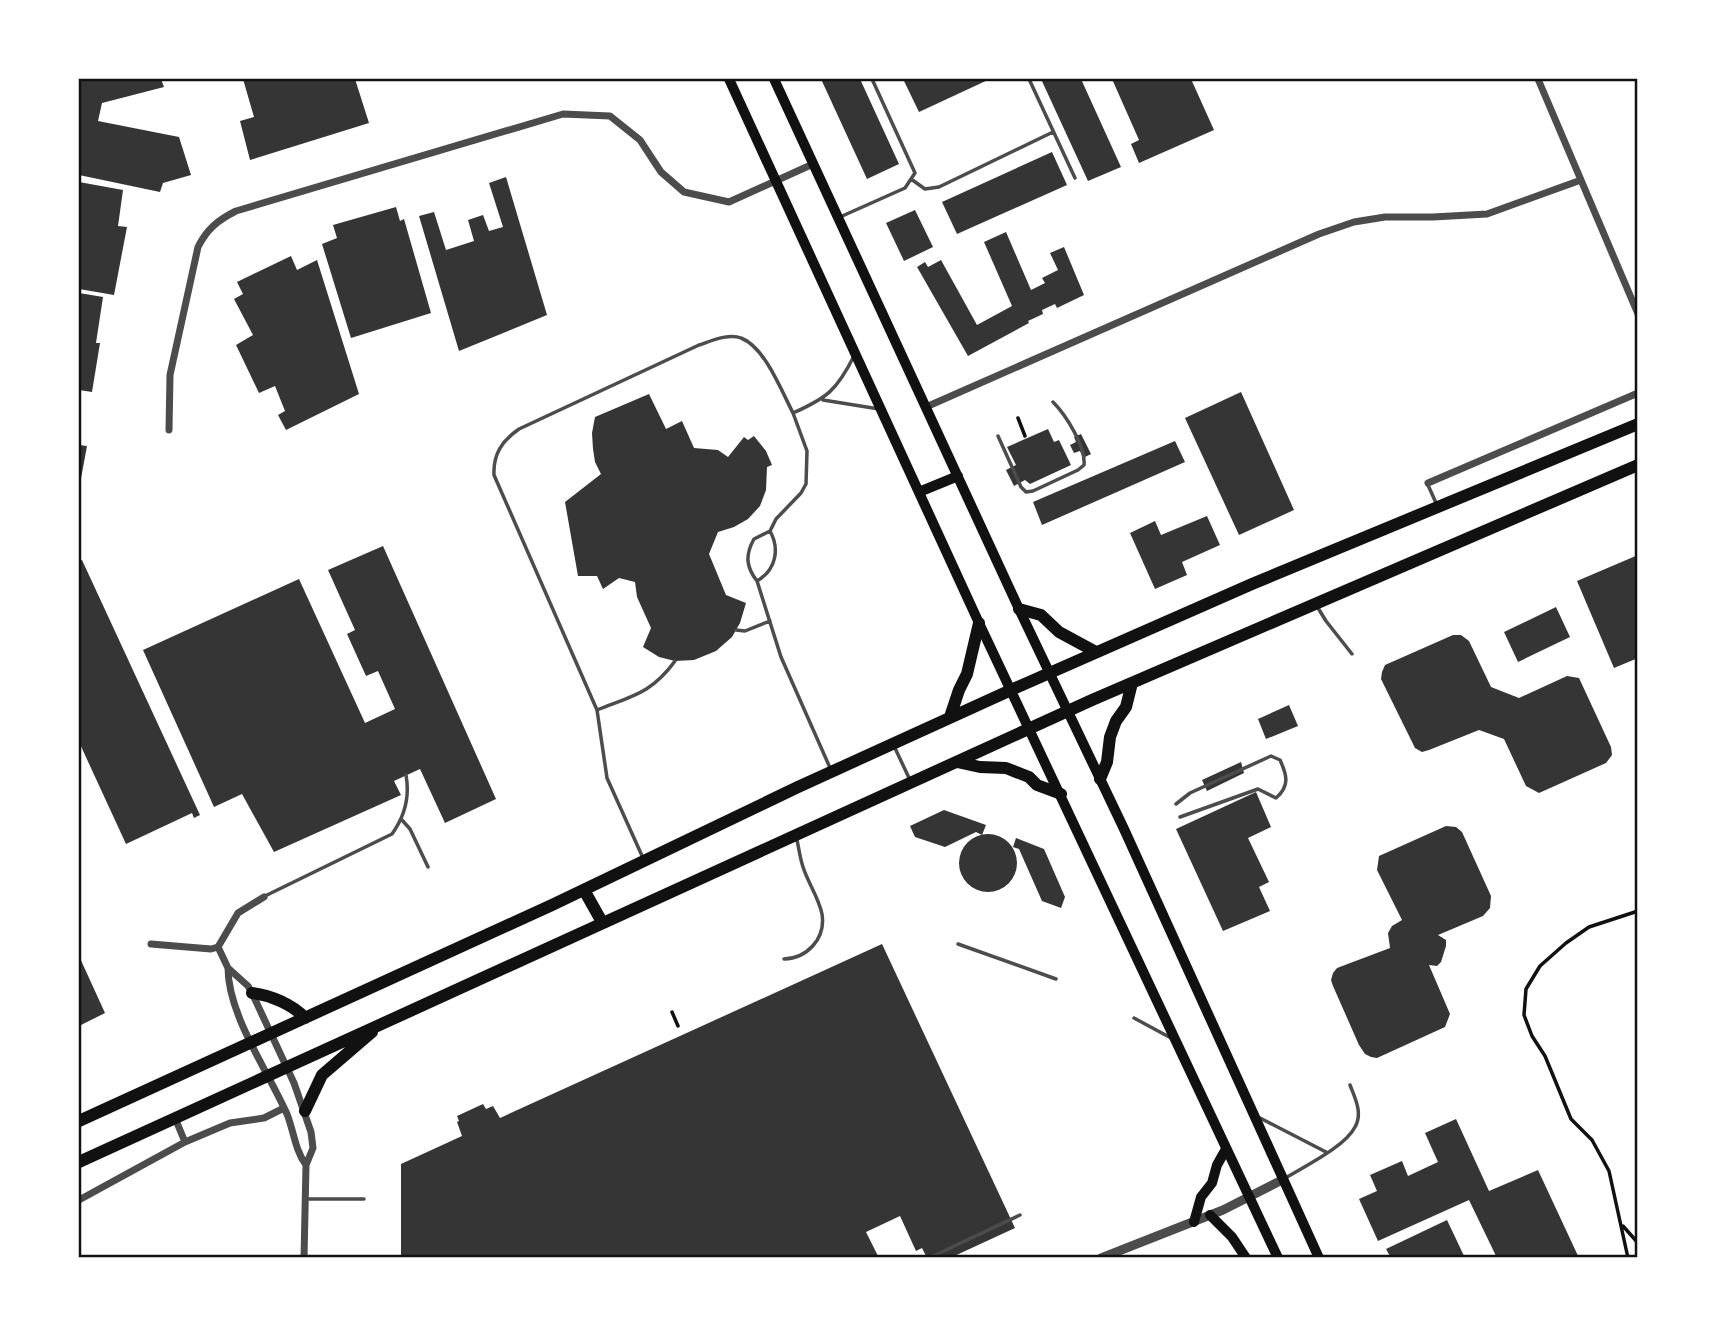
<svg xmlns="http://www.w3.org/2000/svg" width="1717" height="1337" font-family="'PT Sans',sans-serif">
  <style>
    .building { fill: #353535 }
    .lines { fill: none; stroke-linecap: round; stroke-linejoin: round }
    .path { stroke: #111; stroke-width: 3.5 }
    .service { stroke: #4c4c4c; stroke-width: 3.5 }
    .minor { stroke: #4c4c4c; stroke-width: 7 }
    .tertiary { stroke: #4c4c4c; stroke-width: 9 }
    .primary { stroke: #111; stroke-width: 10 }
    .trunk { stroke: #111; stroke-width: 12 }
    .neatline { fill: none; stroke: #111; stroke-width: 2.5 }
  </style>
  <rect width="100%" height="100%" fill="#fff"/>
  <!-- building -->
  <path class="building" d="M79 79H161L164 87 102 103 98 121 179 137 191 175 163 183 160 192 79 175Z
    M243 79H355L369 123 250 160 240 121 254 117Z
    M821 79H860L899 164 867 179Z
    M909 79H990L919 112 904 81Z
    M1041 79H1081L1121 167 1088 181Z
    M1112 79H1191L1214 130 1139 163 1131 144 1139 140Z
    M1052 152 1067 185 957 234 942 202Z
    M506 177 547 315 459 351 419 216 434 212 446 250 474 241 468 220 483 215 489 231 503 227 489 183Z
    M79 182 123 190 118 226 127 227 114 295 79 289Z
    M396 207 400 221 404 219 431 313 351 338 322 244 337 238 333 225Z
    M915 210 933 247 904 261 886 223Z
    M1006 232 1031 290 1045 283 1042 278 1058 270 1050 253 1064 247 1084 295 1057 308 1055 304 1042 310 1043 314 1028 321 1029 323 968 356 917 267 925 262 928 267 941 260 977 325 1012 306 984 242Z
    M291 256 297 270 317 260 359 394 286 430 278 415 285 411 275 386 259 393 236 345 253 335 234 299 243 294 237 282Z
    M79 293 103 297 96 343H100L92 392 79 390Z
    M1241 392 1294 510 1239 535 1185 418Z
    M649 394 666 429 682 421 694 448 718 450 728 457 744 437 748 440 754 436 766 451 772 465 767 467 766 490 760 506 748 519 734 527 718 532 709 554 726 595 746 603 740 623 732 637 716 651 694 660 675 661 659 657 643 647 651 628 637 597 635 582 619 578 603 589 597 576H578L565 502 601 474 595 462 593 449 592 433 595 417Z
    M1048 429 1054 442 1059 440 1071 465 1030 484 1025 480 1014 486 1006 470 1016 465 1007 447Z
    M1081 434 1091 454 1083 458 1080 451 1074 453 1070 445 1076 442 1074 437Z
    M1175 441 1185 462 1042 525 1033 502Z
    M79 445 87 446 80 484H79Z
    M1207 516 1220 545 1182 562 1187 575 1155 589 1130 533 1155 521 1161 535Z
    M383 546 496 799 445 823 420 769 394 781 401 795 274 852 242 794 214 807 143 650 299 579 365 723 395 709 378 671 366 676 347 634 355 630 328 570Z
    M1638 555V658L1614 668 1577 581Z
    M82 560 200 815 194 818 192 813 126 844 79 742V561Z
    M1556 607 1570 637 1518 662 1504 632Z
    M1453 635H1461L1469 641 1491 687 1519 698 1567 676 1579 678 1611 747 1612 755 1606 763 1539 793 1526 786 1504 739 1479 730 1429 750 1422 752 1415 748 1381 679 1382 672 1385 665Z
    M1289 705 1298 726 1266 739 1258 719Z
    M1241 762 1244 773 1207 791 1202 780Z
    M1256 792 1271 827 1248 838 1269 882 1259 887 1270 911 1223 931 1176 829Z
    M944 810 986 825 982 835 976 832 945 847 915 837 910 826Z
    M1446 826 1456 827 1462 832 1491 896 1490 908 1483 916 1438 935 1446 940V946L1441 962 1437 966 1429 965 1450 1014 1445 1027 1377 1058 1371 1057 1365 1054 1359 1045 1333 986 1331 980 1333 973 1337 968 1390 948 1388 933 1392 926 1402 920 1377 870 1379 856Z
    M959 863a29 29 0 1 1 58 0a29 29 0 1 1-58 0Z
    M1016 838 1044 849 1065 897 1061 908 1042 901 1019 849 1013 847Z
    M882 944 1015 1228 950 1258H927L922 1248 916 1251 900 1216 866 1232 879 1258H401V1164L462 1136 457 1122 459 1121 457 1116 483 1104 486 1109 493 1106 500 1118Z
    M79 956 105 1013 79 1026Z
    M1456 1119 1489 1191 1538 1170 1579 1258H1497L1469 1200 1378 1241 1359 1199 1377 1191 1370 1175 1402 1161 1408 1176 1438 1162 1425 1133Z
    M1447 1220 1465 1258H1391L1386 1249Z"/>
  <g class="lines">
    <!-- path -->
    <path class="path" d="M1018 418 1025 436
      M672 1012 678 1026
      M1623 1226 1638 1243
      M1628 1258 1609 1171 1592 1140 1571 1119 1545 1056 1532 1036 1524 1015 1526 989 1540 966 1566 943 1589 927 1638 911"/>
    <!-- service -->
    <path class="service" d="M1029 79 1075 178
      M911 179 925 189 939 187 1053 132
      M840 217 905 188 915 173 872 79
      M823 400 879 409
      M793 413 807 451 806 484 801 493 776 519 770 531 754 539C745 555 746 567 757 581L781 657 831 770
      M998 436 1021 487 1026 492 1033 491 1078 470 1084 465C1086 447 1066 415 1053 402
      M1428 485 1436 503
      M757 581C776 570 780 549 770 531
      M1318 608 1326 621 1352 654
      M736 630 745 631 770 621
      M597 710C632 696 652 693 675 661
      M894 746 910 780
      M1176 804 1190 793 1271 756 1280 760C1287 775 1290 786 1276 798L1258 789 1180 817
      M402 820 410 829 428 867
      M643 858 607 778 597 710 494 475C493 454 502 441 519 429L699 345C711 341 729 333 741 338 765 347 782 392 793 413 827 398 837 390 854 356
      M265 896 392 834C405 816 410 797 406 775
      M958 944 1056 979
      M784 959C807 958 826 939 822 914 819 898 808 883 803 867 800 858 799 849 797 840
      M1134 1018 1171 1038
      M1260 1118 1326 1152
      M1284 1179C1303 1167 1345 1147 1355 1127 1363 1113 1355 1098 1350 1085
      M307 1199H364
      M929 1258 1020 1215"/>
    <!-- minor -->
    <path class="minor" d="M1538 79 1638 314
      M926 407 1319 234 1354 222 1385 217H1433L1487 214 1581 180
      M169 430 170 375 198 247C207 229 218 220 236 211L563 114 610 116 640 140 661 172 684 192 729 202 813 164
      M1428 483 1638 393
      M151 944 211 949 218 947 238 913 264 897
      M218 947 228 968 248 986 252 993 294 1083 311 1132 313 1148 306 1165 304 1258
      M228 968C228 1015 268 1071 287 1114 294 1132 295 1150 306 1165
      M175 1118 185 1142
      M79 1200 185 1142 230 1123 264 1118 284 1108"/>
    <!-- tertiary -->
    <path class="tertiary" d="M1101 1258 1223 1210 1282 1180"/>
    <!-- primary -->
    <path class="primary" d="M729 79 979 623 1278 1258
      M774 79 1019 609 1124 829 1319 1258
      M919 492 958 476
      M1210 1215 1232 1237 1246 1258
      M1194 1222 1201 1197 1212 1183 1217 1165 1226 1149"/>
    <!-- trunk -->
    <path class="trunk" d="M1019 609 1041 615 1059 632 1096 652
      M950 717 959 690 967 674 979 623
      M957 762 980 767 1006 768 1029 777 1037 785 1061 794
      M1100 779 1107 762 1110 737 1116 721 1126 707 1132 683
      M584 890 602 922
      M252 993C270 995 292 1004 305 1018
      M305 1111 322 1075 372 1032
      M79 1121 552 905 798 787 1011 690 1252 584 1638 424
      M79 1162 1092 700 1638 465"/>
  </g>
  <!-- border -->
  <rect width="1717" height="1337" fill="none" stroke="#ffffff" stroke-width="161"/>
  <rect x="80" y="80" width="1556" height="1176" class="neatline"/>
</svg>
